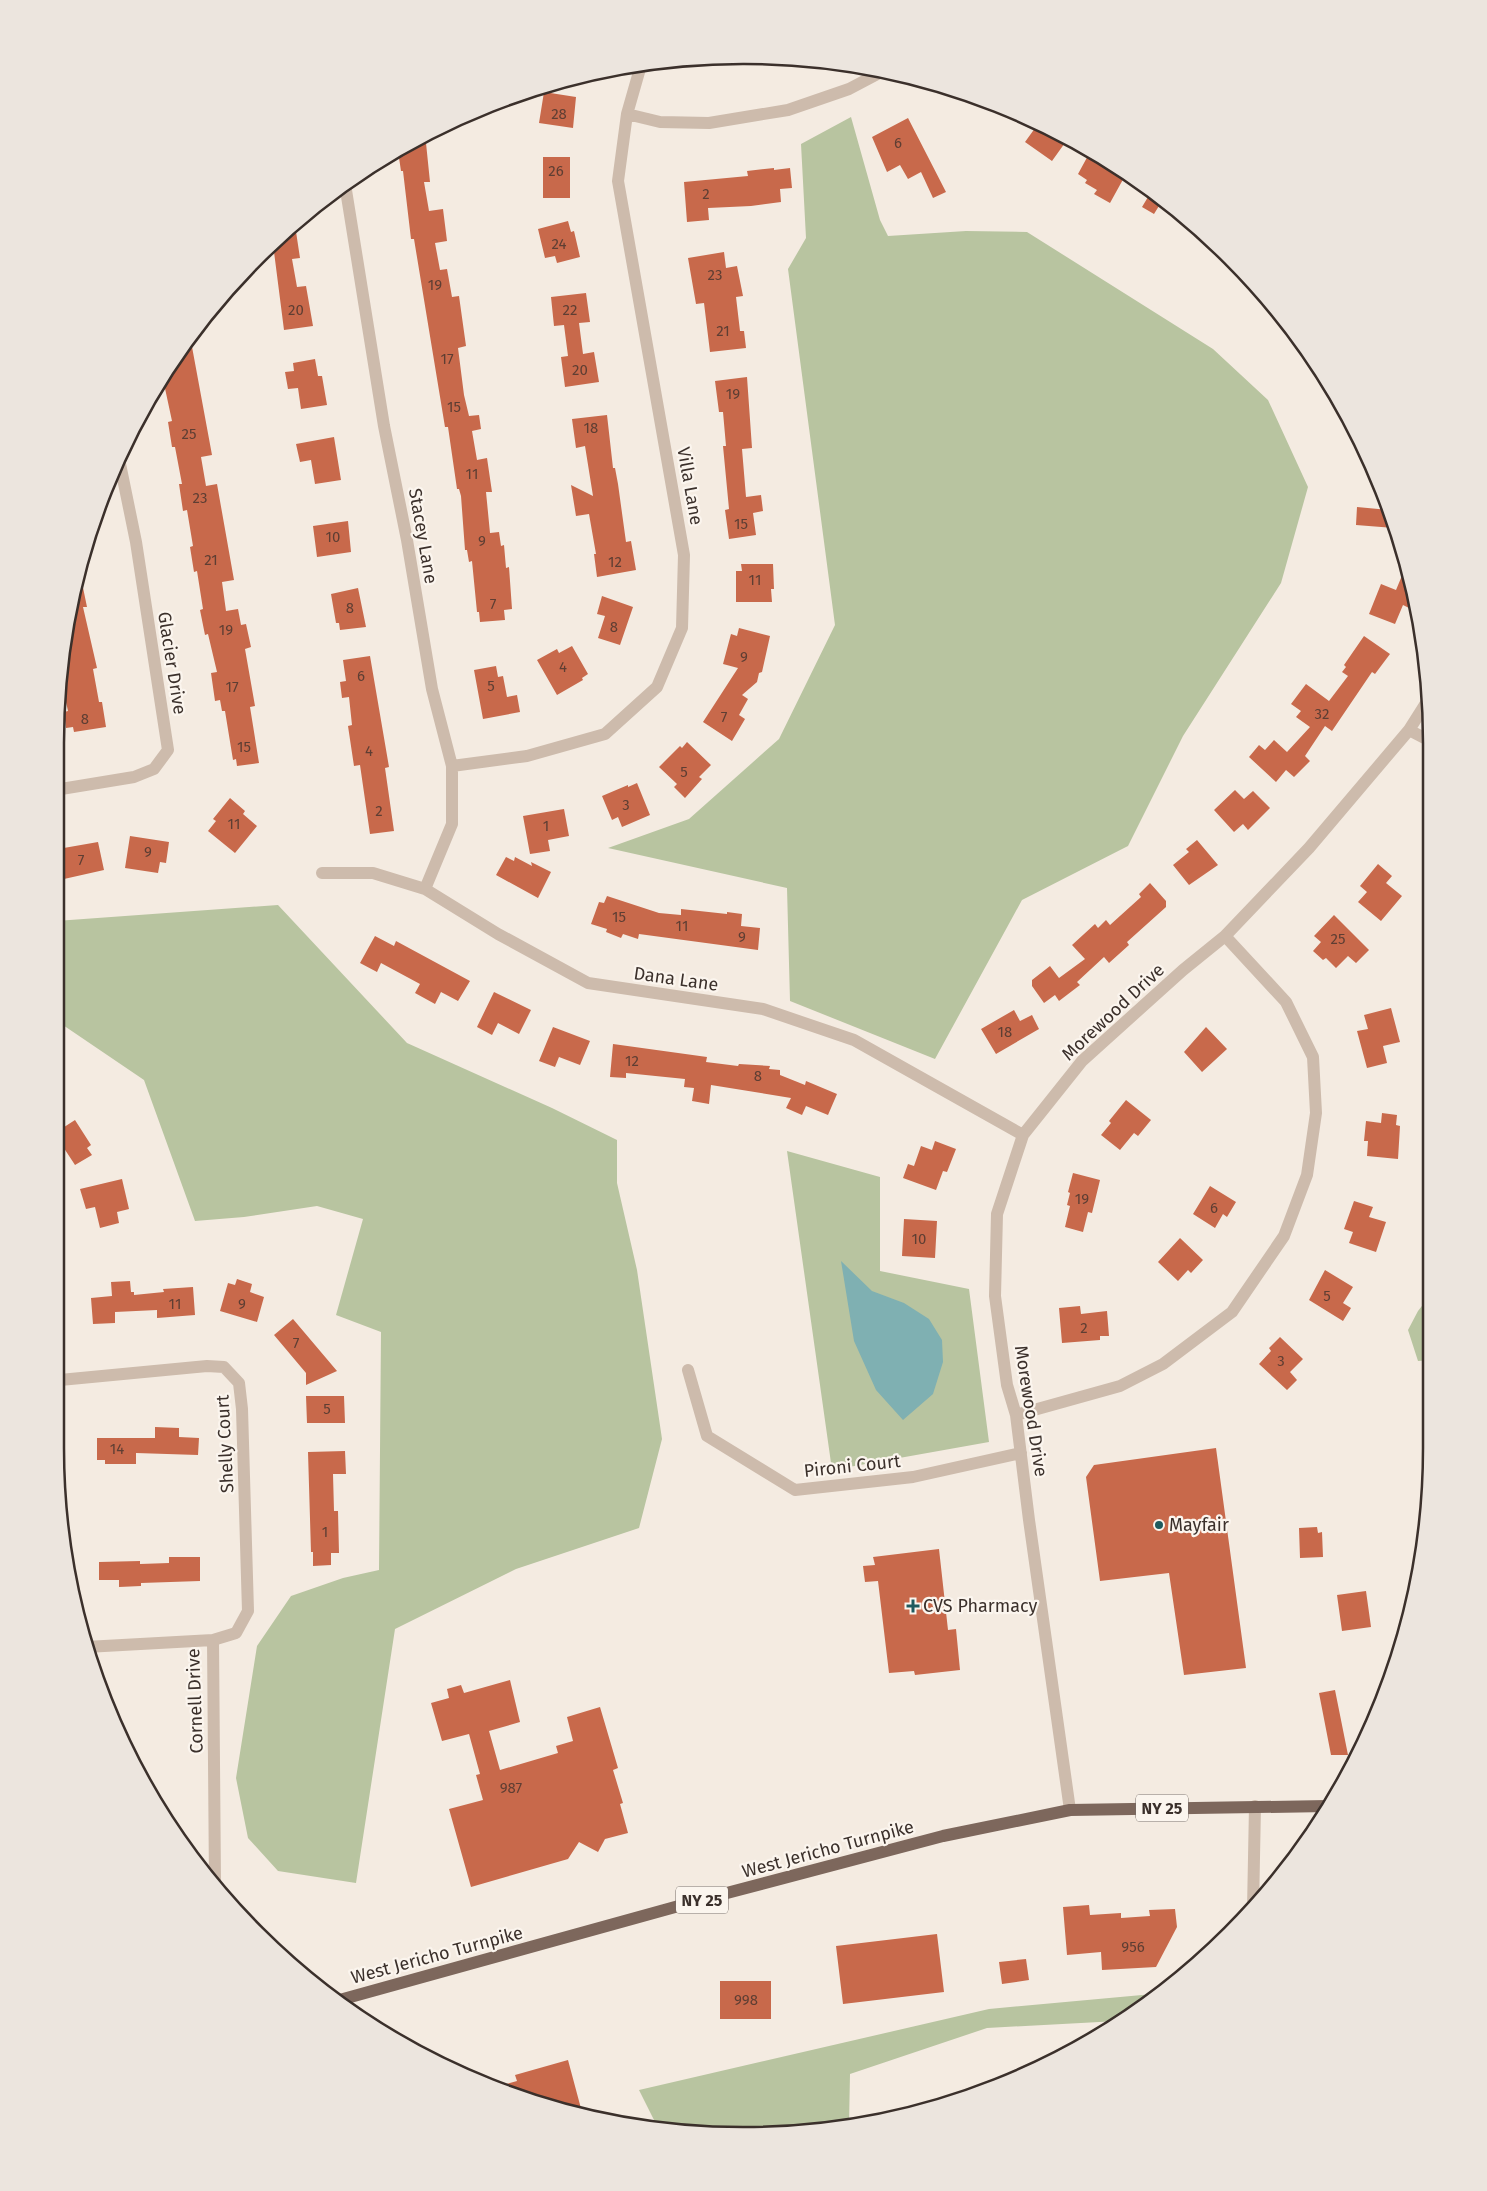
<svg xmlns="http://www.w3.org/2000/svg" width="1487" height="2191" font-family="'Fira Sans',sans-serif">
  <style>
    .green { fill: #b8c4a0 }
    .water { fill: #7fb0b2 }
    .building { fill: #c8694b }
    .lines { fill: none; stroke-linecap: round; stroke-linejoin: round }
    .minor { stroke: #cdbbac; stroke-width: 12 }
    .major { stroke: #7d675c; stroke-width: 12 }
    .poi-dot { fill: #1f5a5e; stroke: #fbf5ee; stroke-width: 2 }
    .labels { text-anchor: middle; stroke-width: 4.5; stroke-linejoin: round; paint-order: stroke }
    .number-label { font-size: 15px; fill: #5e3e33 }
    .shield { fill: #fbf5ee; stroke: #756b66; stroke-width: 1 }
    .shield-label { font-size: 16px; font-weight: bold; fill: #3b302b }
    .street-label { font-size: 18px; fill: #3b302b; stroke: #fbf5ee }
    .poi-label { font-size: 18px; fill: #3b302b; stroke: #fbf5ee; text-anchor: start }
    .rim { fill: none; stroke: #3b302b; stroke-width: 2.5 }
  </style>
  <rect width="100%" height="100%" fill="#f4ebe1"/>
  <!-- green -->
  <path class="green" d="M851 117 880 220 888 236 966 231 1027 232 1213 349 1268 400 1308 487 1281 583 1183 736 1128 846 1022 900 935 1059 790 1001 787 888 608 848 689 819 779 739 835 625 788 269 806 238 801 144Z
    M278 905 407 1043 552 1108 617 1140V1183L637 1270 662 1439 639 1528 516 1569 395 1629 356 1883 278 1871 248 1838 236 1778 257 1646 291 1596 343 1578 379 1570 381 1332 336 1315 363 1219 317 1206 244 1217 195 1221 144 1080 57 1021 56 921Z
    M787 1151 880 1177V1271L969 1289 989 1442 832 1470Z
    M1432 1293V1360L1418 1361 1408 1330 1418 1311Z
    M1153 1994 1118 2021 987 2028 850 2074 849 2125 698 2135 654 2127 655 2122 639 2090 989 2009Z"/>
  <!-- water -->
  <path class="water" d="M841 1261 872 1291 904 1303 929 1319 942 1340 943 1362 933 1394 903 1420 876 1390 854 1341Z"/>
  <!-- building -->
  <path class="building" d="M544 92 576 97 573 128 539 123Z
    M908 118 946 192 933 198 921 172 908 179 900 165 887 172 872 137Z
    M1038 124 1067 140 1052 161 1025 142Z
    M426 143 430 182H424L429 211 443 209 447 241 435 243 440 270 447 269 452 297 459 296 466 346 458 348 464 395 469 416 479 415 481 429 472 431 477 460 487 458 492 492H486L490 533 499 532 501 546 504 545 506 568 509 567 512 609 504 610 505 620 480 622 479 612H477L472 561 469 562 467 550H465L461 496 459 489H457L448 427H445L414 239H411L403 171H401L398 151 411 144Z
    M1090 152 1116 166 1115 168 1126 174 1110 203 1094 194 1097 190 1085 183 1087 180 1078 174Z
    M543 157H570V198H543Z
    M774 168V170L790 168 792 188 780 189 781 202 751 206 708 208 709 220 687 222 684 182 748 176 747 171Z
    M1151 192 1162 201 1154 214 1142 207Z
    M568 221 571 232 574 231 580 257 557 263 555 256 545 258 538 229Z
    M295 225 300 258 292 259 297 287 306 286 313 326 284 330 273 244Z
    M724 252 726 268 737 266 743 296 736 297 740 331H744L746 348 710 352 704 303 696 304 688 258Z
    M586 293 590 322 579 323 583 354 594 352 599 382 565 387 561 357 568 356 564 325 554 326 551 297Z
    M190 336 212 455 201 457 206 486 217 484 234 580 222 582 226 611 238 609 241 625 246 624 251 647 245 649 255 706 250 707 259 763 237 766 236 759 233 760 225 711H222L220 700 215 701 211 673 217 672 208 634 205 635 200 610 203 609 197 571 194 572 190 547 193 546 187 510 183 511 179 484H182L175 447H172L168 422 172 421 163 379Z
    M315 359 318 376H322L327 405 301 409 298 388 288 389 285 372 294 371 293 363Z
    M747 377 752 448 742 449 746 497 761 495 763 511 753 513 756 535 729 539 725 510 729 509 723 446H726L723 412H719L715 381Z
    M607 415 613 468H615L618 484 626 542 631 541 636 570 597 577 594 554H596L589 514 576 516 571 485 593 496 585 446 576 448 572 419Z
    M334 437 341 480 315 484 311 460 300 462 296 444Z
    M1357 507 1389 510 1394 528 1356 525Z
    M348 521 351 552 317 557 313 526Z
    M741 564H773L774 589H771L772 602H736V571H742Z
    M1406 566 1415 598 1411 609 1403 605 1395 624 1369 614 1381 584 1396 590Z
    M80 573 87 607H83L97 668 93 669 99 702H102L106 727 74 732 73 727 66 728 64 712 68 711 61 680 64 654 69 653 66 635 68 609Z
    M358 588 366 627 340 630 339 623H336L331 594Z
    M602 596 633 607 620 645 598 638 605 616 597 614Z
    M739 628 770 636 762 672 759 673 757 682 742 695 748 699 739 715 745 719 732 741 703 722 738 668 723 664 731 634 737 636Z
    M1364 636 1390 654 1375 674 1372 672 1332 731 1325 726 1305 756 1310 761 1294 777 1286 770 1276 782 1249 757 1259 745 1265 750 1274 740 1287 752 1310 727 1296 717 1301 711 1291 704 1306 684 1329 701 1348 676 1342 672 1346 667 1344 665Z
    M572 646 588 674 582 678 583 680 557 695 537 660 557 649 559 653Z
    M370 656 389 767 385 768 394 831 370 834 360 765 354 766 348 726 352 725 349 697 342 698 340 682 346 681 343 660Z
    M496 666 498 677 503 676 507 697 517 695 520 712 483 719 474 670Z
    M687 742 711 765 699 777 702 779 685 798 674 787 677 784 659 767 680 746 682 748Z
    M637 783 650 815 622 827 618 817 612 820 602 796 628 785V787Z
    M1235 790 1244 799 1253 791 1270 808 1248 830 1243 824 1234 832 1214 810Z
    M230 798 245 811 243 814 257 826 235 853 208 831 216 821 213 819Z
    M564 809 569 836 548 840 550 851 530 854 523 816Z
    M130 836 169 842 166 863 160 862 158 873 125 868Z
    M1197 840 1218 865 1189 885 1173 865 1189 852 1186 849Z
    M98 842 104 870 64 879 58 849Z
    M506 857 514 861 515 857 532 866 531 862 551 872 538 898 496 875Z
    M1378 864 1392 876 1386 883 1402 896 1381 921 1358 902 1367 892 1360 886Z
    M1150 883 1166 901V907L1127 942 1129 945 1109 963 1104 957 1077 982 1080 985 1059 1001 1055 995 1044 1003 1032 986V980L1050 966 1059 978 1085 959 1072 945 1095 924 1098 928 1106 920 1110 925 1141 897 1139 894Z
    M607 896 659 913 681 915V909L727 914V912L742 914 741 926 760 928 758 950 639 934 638 939 623 934 621 938 606 932 607 929 591 924 599 902 604 903Z
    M1334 915 1369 950 1356 963 1348 956 1336 968 1326 958 1323 960 1313 951 1321 942 1314 936Z
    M375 936 394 946 396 941 470 981 458 1001 441 992 435 1004 415 993 420 984 381 963 377 972 360 963Z
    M494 992 531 1010 519 1034 498 1023 492 1035 477 1027Z
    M1391 1008 1400 1042 1383 1046 1387 1063 1367 1068 1357 1031 1368 1029 1364 1015Z
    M1014 1010 1020 1021 1032 1015 1039 1029 996 1054 981 1029Z
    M553 1027 590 1041 580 1065 559 1057 555 1067 539 1061Z
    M1206 1027 1227 1049 1202 1072 1184 1052Z
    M613 1044 707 1057 706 1062 738 1066 739 1064 770 1066 769 1069 780 1070V1075L805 1085 806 1081 837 1094 828 1115 806 1106 802 1115 786 1108 791 1098 711 1085 709 1104 692 1101 694 1088 684 1087 685 1079 626 1073V1078L610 1077Z
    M1126 1100 1151 1120 1138 1136 1134 1133 1120 1150 1101 1135 1111 1123 1109 1121Z
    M1382 1113 1397 1115 1396 1125 1400 1126 1398 1159 1367 1156 1368 1141H1364L1366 1121 1381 1123Z
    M75 1120 91 1145 87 1148 92 1155 75 1165 58 1139V1131Z
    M935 1141 956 1149 947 1172 943 1171 936 1190 903 1178 908 1164 914 1166 921 1146 932 1150Z
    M1073 1173 1100 1180 1092 1213 1088 1212 1083 1232 1065 1227 1070 1206 1067 1205 1070 1193 1068 1192Z
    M122 1179 129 1209 117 1212 119 1223 100 1228 95 1207 86 1209 80 1189Z
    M1210 1186 1236 1202 1227 1217 1223 1214 1215 1228 1193 1214Z
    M1354 1201 1373 1207 1369 1217 1386 1222 1376 1252 1349 1243 1353 1232 1344 1229Z
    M904 1219 937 1221 935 1258 902 1256Z
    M1180 1238 1203 1260 1191 1273 1188 1270 1178 1281 1158 1262Z
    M1325 1270 1353 1287 1343 1303 1351 1308 1343 1321 1309 1300Z
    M237 1279 252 1284 250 1292 264 1297 257 1322 220 1311 228 1283 235 1285Z
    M130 1281 131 1292H134V1295L164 1292 163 1289 193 1287 195 1315 157 1318V1310L115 1312V1323L93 1324 91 1298 112 1296 111 1282Z
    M1080 1306 1081 1314 1107 1311 1109 1336H1100V1340L1062 1343 1059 1308Z
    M293 1319 337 1371 306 1385V1373L274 1335Z
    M1280 1337 1303 1359 1290 1372 1297 1380 1287 1390 1259 1364 1271 1351 1269 1348Z
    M306 1396H344L345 1423H307Z
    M155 1427 179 1428V1437L199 1438 198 1455 136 1453V1464H105V1460H97V1438H155Z
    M1216 1448 1246 1668 1184 1675 1169 1573 1100 1581 1086 1477 1094 1465Z
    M345 1451 346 1474H333L334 1511H338L339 1553H331V1565L313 1566V1552H311L308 1452Z
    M1317 1527 1318 1533 1322 1532 1323 1557 1300 1558 1299 1528Z
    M939 1549 948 1630 956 1629 960 1670 915 1675 914 1671 889 1673 878 1581 865 1582 863 1566 875 1565 873 1557Z
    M169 1557H200V1581L141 1583V1586L119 1587V1580H99V1562L140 1561V1564L169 1563Z
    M1366 1591 1371 1627 1342 1631 1337 1595Z
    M510 1680 520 1722 489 1731 500 1770 558 1753 556 1746 573 1741 567 1717 600 1707 618 1768 613 1770 623 1803 620 1804 628 1833 605 1839 598 1852 579 1842 568 1859 471 1887 449 1809 483 1800 476 1775 480 1774 469 1734 442 1741 431 1703 449 1698 447 1689 461 1685 464 1693Z
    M1335 1690 1348 1755H1331L1319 1693Z
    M1089 1905 1090 1915 1121 1913V1918L1150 1916 1149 1910 1175 1909 1177 1927 1156 1967 1102 1970 1101 1952 1067 1955 1063 1907Z
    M937 1934 944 1992 843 2004 836 1946Z
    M1026 1959 1029 1980 1002 1984 999 1962Z
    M720 1981H771V2019H720Z
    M568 2060 583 2116 566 2113 492 2088 517 2081 515 2075Z"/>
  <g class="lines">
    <!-- minor -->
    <path class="minor" d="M627 114 660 122 709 123 788 110 849 89 885 70
      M345 184 384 426 407 540 432 689 452 766V824L425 889
      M1409 730 1432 742
      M452 766 527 756 605 734 657 687 682 628 684 555 618 181 627 114 641 65
      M55 790 134 777 154 769 168 750 136 542 119 459
      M322 873H373L425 889 498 934 588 983 763 1009 854 1040 1023 1135
      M688 1370 707 1436 795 1490 913 1477 1021 1453
      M60 1380 207 1366 224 1367 239 1383 242 1409 248 1611 236 1633 213 1640 86 1647
      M1016 1415 1120 1386 1163 1364 1232 1312 1284 1236 1307 1175 1316 1113 1313 1057 1286 1002 1225 936
      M213 1640 215 1884
      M1070 1810 1029 1520 1016 1415 1007 1385 995 1296 997 1214 1023 1135 1082 1061 1183 970 1225 936 1309 848 1409 730 1428 700
      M1253 1909 1255 1806"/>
    <!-- major -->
    <path class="major" d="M336 2001 704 1899 943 1836 1070 1810 1328 1806"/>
  </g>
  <!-- markers -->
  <g class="poi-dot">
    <circle cx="1159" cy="1525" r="5"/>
    <path d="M910.5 1598.5h5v5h5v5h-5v5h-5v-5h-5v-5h5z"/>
  </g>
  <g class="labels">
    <!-- number labels -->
    <g class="number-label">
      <text x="559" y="119">28</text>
      <text x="898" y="148">6</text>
      <text x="556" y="176">26</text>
      <text x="706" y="199">2</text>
      <text x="559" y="249">24</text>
      <text x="715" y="280">23</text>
      <text x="435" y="290">19</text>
      <text x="296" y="315">20</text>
      <text x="570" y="315">22</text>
      <text x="723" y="336">21</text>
      <text x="447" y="364">17</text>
      <text x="580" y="375">20</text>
      <text x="733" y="399">19</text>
      <text x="454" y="412">15</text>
      <text x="591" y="433">18</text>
      <text x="189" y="439">25</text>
      <text x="472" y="479">11</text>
      <text x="200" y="503">23</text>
      <text x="741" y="529">15</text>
      <text x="333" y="542">10</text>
      <text x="482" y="546">9</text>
      <text x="211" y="565">21</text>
      <text x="615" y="567">12</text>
      <text x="755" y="585">11</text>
      <text x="493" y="609">7</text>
      <text x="350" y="613">8</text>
      <text x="614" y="632">8</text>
      <text x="226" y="635">19</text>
      <text x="744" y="662">9</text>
      <text x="563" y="672">4</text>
      <text x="361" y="681">6</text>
      <text x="491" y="691">5</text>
      <text x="232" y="692">17</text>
      <text x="1322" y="719">32</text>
      <text x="724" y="722">7</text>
      <text x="85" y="724">8</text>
      <text x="244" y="752">15</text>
      <text x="369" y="756">4</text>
      <text x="684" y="777">5</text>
      <text x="626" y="810">3</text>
      <text x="379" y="816">2</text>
      <text x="234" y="829">11</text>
      <text x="546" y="831">1</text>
      <text x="148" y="857">9</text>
      <text x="81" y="865">7</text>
      <text x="619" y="922">15</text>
      <text x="682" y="931">11</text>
      <text x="742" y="942">9</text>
      <text x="1338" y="944">25</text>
      <text x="1005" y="1037">18</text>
      <text x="632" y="1066">12</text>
      <text x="758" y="1081">8</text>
      <text x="1082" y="1204">19</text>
      <text x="1214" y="1213">6</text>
      <text x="919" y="1244">10</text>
      <text x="1327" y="1301">5</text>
      <text x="175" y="1309">11</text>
      <text x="242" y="1309">9</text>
      <text x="1084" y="1333">2</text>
      <text x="296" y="1348">7</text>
      <text x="1281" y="1366">3</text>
      <text x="327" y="1414">5</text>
      <text x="117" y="1454">14</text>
      <text x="325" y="1537">1</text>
      <text x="511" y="1793">987</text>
      <text x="1133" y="1952">956</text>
      <text x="746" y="2005">998</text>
    </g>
    <!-- shield labels -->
    <g class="shield">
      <rect x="1136" y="1794.5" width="52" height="27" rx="4"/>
      <rect x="676" y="1886.5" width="52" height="27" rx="4"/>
    </g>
    <g class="shield-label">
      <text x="1162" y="1814">NY 25</text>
      <text x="702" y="1906">NY 25</text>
    </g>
    <!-- street labels -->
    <g class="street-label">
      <text transform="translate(690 486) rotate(80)" y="6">Villa Lane</text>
      <text transform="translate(423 536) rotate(80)" y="6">Stacey Lane</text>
      <text transform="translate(172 663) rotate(81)" y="6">Glacier Drive</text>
      <text transform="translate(676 979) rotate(8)" y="6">Dana Lane</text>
      <text transform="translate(1113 1012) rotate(-43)" y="6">Morewood Drive</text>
      <text transform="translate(1031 1411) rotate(81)" y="6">Morewood Drive</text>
      <text transform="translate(225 1444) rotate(-93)" y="6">Shelly Court</text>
      <text transform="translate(852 1466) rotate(-6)" y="6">Pironi Court</text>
      <text transform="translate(195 1701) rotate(-92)" y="6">Cornell Drive</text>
      <text transform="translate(828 1849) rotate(-15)" y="6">West Jericho Turnpike</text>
      <text transform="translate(437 1955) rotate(-15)" y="6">West Jericho Turnpike</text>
    </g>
    <!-- poi labels -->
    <g class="poi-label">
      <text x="1169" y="1531">Mayfair</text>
      <text x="923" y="1612">CVS Pharmacy</text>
    </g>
  </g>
  <!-- crop -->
  <path d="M0 0H1487V2191H0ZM743 64H744A679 679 0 0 1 1423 743V1448A679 679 0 0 1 744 2127H743A679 679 0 0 1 64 1448V743A679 679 0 0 1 743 64Z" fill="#ece5de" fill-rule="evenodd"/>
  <path class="rim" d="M743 64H744A679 679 0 0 1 1423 743V1448A679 679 0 0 1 744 2127H743A679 679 0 0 1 64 1448V743A679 679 0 0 1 743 64Z"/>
</svg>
